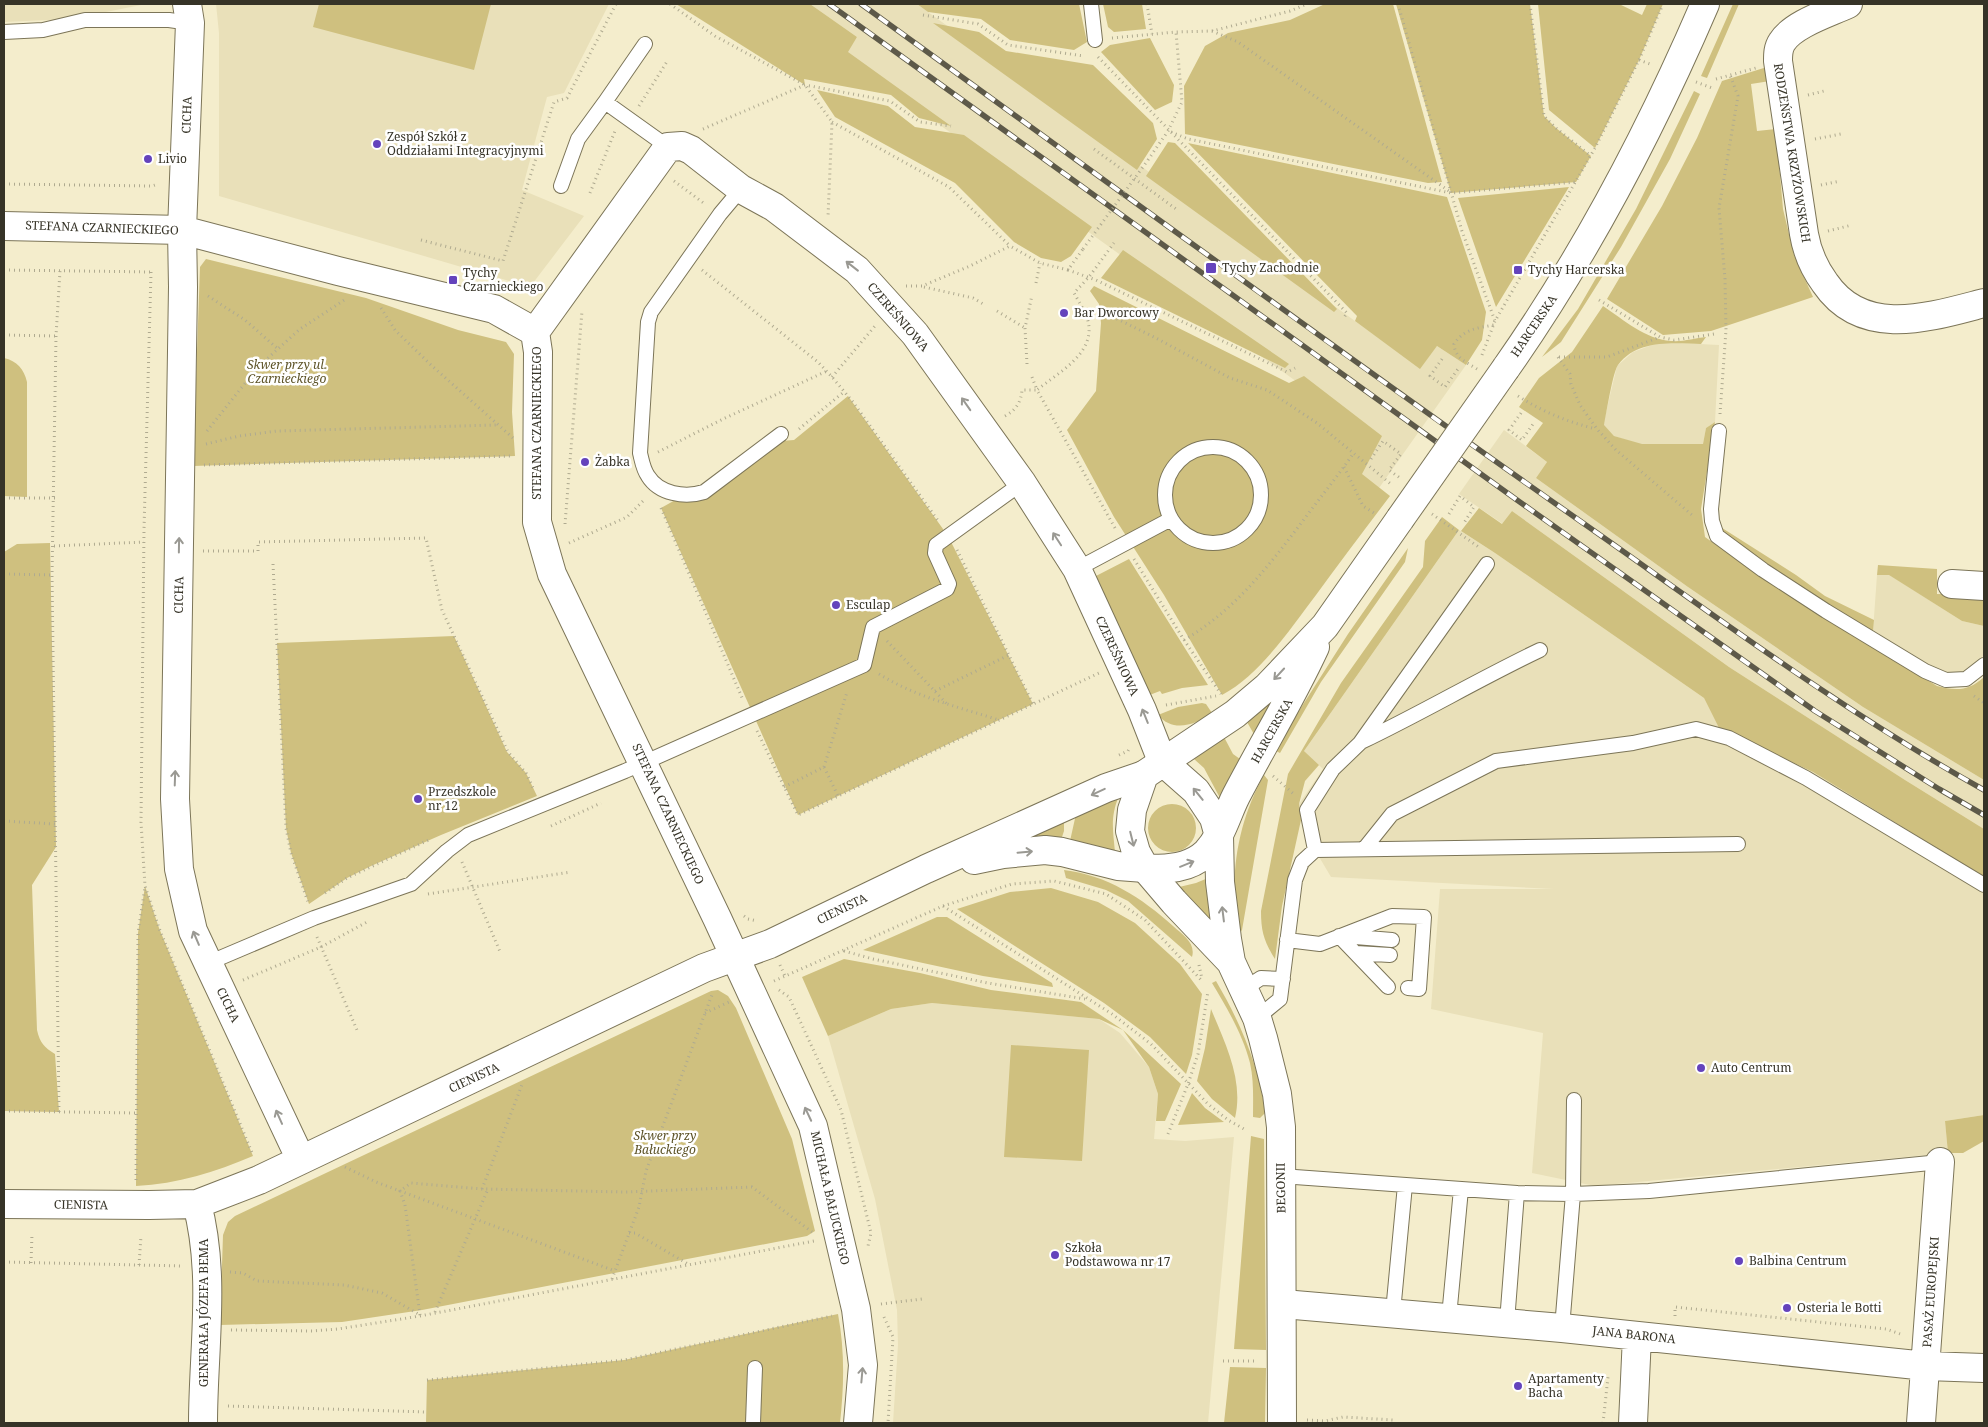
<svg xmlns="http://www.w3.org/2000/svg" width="1988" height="1427" font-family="'Noto Serif',serif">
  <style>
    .built { fill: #e9e0b9 }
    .green { fill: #cfc07f }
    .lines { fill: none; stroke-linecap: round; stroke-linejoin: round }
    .service-casing { stroke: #7c7558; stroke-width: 16 }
    .minor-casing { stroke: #7c7558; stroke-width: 30 }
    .tertiary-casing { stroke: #7c7558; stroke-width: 30 }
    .path { stroke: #afaa90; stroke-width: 3; stroke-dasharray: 1 4; stroke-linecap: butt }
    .service { stroke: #fff; stroke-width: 14 }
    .minor { stroke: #fff; stroke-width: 28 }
    .tertiary { stroke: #fff; stroke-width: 28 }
    .rail-casing { stroke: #5d5949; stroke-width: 5.5 }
    .rail { stroke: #fff; stroke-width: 4; stroke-dasharray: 11; stroke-linecap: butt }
    .tertiary-bridge-casing { stroke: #7c7558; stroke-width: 30; stroke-linecap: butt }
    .path-bridge { stroke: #afaa90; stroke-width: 3; stroke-dasharray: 1 4; stroke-linecap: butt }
    .tertiary-bridge { stroke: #fff; stroke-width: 28 }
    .oneway { stroke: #9a9993 }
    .poi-dot { fill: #6443bc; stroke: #fff; stroke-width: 2 }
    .labels { text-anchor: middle; stroke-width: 5; stroke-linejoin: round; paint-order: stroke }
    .street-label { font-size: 12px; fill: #363327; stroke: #fff }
    .poi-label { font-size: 12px; fill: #363327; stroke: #fff; text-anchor: start }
    .park-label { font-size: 12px; font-style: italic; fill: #5d5327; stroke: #fff }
  </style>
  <rect width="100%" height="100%" fill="#f4edcc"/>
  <!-- built -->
  <path class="built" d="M4 4H146L71 19 4 22Z
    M216 4H609L564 93 547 97 522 190 584 216 530 287 219 196V33Z
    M810 4H917L1420 368 1437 346 1466 365 1379 488 1361 474 1379 441 844 56 857 37Z
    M1660 342 1719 345 1715 422 1706 428 1703 444 1642 445 1614 436 1603 425 1617 366 1633 352Z
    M1504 430 1547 462 1536 478 1688 587 1863 707 1984 780V829L1905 780 1729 667 1512 511 1503 524 1459 494Z
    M1459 530 1495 553 1704 698 1719 728 1813 772 1984 877V1115L1945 1121 1948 1153 1595 1186 1532 1173 1543 1033 1431 1009 1440 889H1554L1331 877 1315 850 1301 820 1299 804 1323 769 1304 751Z
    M1888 574 1962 621 1984 626V654L1977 666 1957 675 1940 673 1873 631 1877 575Z
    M932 1003 1099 1019 1120 1033 1149 1067 1158 1094 1154 1139 1185 1141 1234 1137 1208 1423H893L898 1345 897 1310 875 1199 828 1036 891 1009Z"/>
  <!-- green -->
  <path class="green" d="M319 4H491L474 70 313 27Z
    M676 4H810L857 37 848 52 951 126 919 118 891 95 804 79 805 85Z
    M917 4H1079L1087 42 1074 50 1010 40 981 19 928 12Z
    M1103 4H1142L1146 29 1114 32 1108 27Z
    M1325 4H1393L1442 182 1428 183 1185 134 1184 86 1205 46 1228 33 1290 20Z
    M1396 4H1530L1544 116 1556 128 1591 156 1576 182 1451 193Z
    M1538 4H1619L1642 15 1647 4H1663L1639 60 1595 148 1549 110Z
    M1733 4H1739L1707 78 1701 76Z
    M933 23 979 32 1006 51 1093 65 1153 123 1157 139 1137 170Z
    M1150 38 1174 85 1172 102 1155 110 1101 52 1110 45Z
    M1767 67 1770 81 1751 84 1757 131 1776 129 1783 209 1794 255 1813 297 1711 331 1663 335 1607 299 1662 206 1697 138 1722 81Z
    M817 90 888 106 915 127 964 135 1092 227 1071 256 1061 262 1041 258 1014 242 955 183 835 117Z
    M1694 91 1700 94 1670 159 1621 247 1561 342 1542 357 1578 309 1636 209Z
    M1168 142 1175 143 1337 309 1334 312 1146 176Z
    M1188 143 1447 197 1486 312 1482 340 1466 365 1437 346 1420 369 1355 321 1357 316Z
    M1569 187 1496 307 1458 198Z
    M1123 250 1289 364 1285 368 1101 278Z
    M206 259 366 298 458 330 506 342 514 354 512 412 515 456 193 466 200 267Z
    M1094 286 1289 383 1304 376 1382 436 1362 474 1390 496C1365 529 1340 562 1316 595 1290 629 1260 675 1222 695L1164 595 1114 517 1067 430 1096 391 1101 323 1099 304 1090 291Z
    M1603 306C1624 320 1645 339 1671 341 1683 342 1695 338 1706 337L1701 344C1673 343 1637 339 1618 365 1613 371 1606 415 1604 425L1614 436 1642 444H1703L1706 428 1715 422 1701 509 1705 537 1757 574 1937 686C1956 691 1969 691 1984 677V780L1863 707 1688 587 1536 478 1547 462 1526 446 1543 423 1519 407 1539 378 1572 352Z
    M4 358C17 361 24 369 27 382V497L4 496Z
    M848 396 948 536 1033 704 798 815 661 508 677 499 690 500 781 441 794 440Z
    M1479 508 1502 524 1512 511 1729 667 1905 780 1984 829V877L1813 772 1719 728 1704 698 1495 553 1461 531Z
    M1442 517 1459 530 1304 751 1319 765 1305 781 1299 804 1301 820 1282 906 1275 959C1264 941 1261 932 1261 911L1288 774 1341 683 1423 567 1425 541Z
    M1719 526 1796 575 1825 596 1874 620 1873 631 1808 592 1729 538Z
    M50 543 56 847 32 885 37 1030C40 1043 44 1047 55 1054L59 1112 4 1111V552L17 544Z
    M1408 548 1405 562 1321 682 1280 753 1274 750 1348 634Z
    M1129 559 1208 685 1182 688 1162 694 1160 691 1147 696 1094 577Z
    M1878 565 1937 569V594L1984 595V626L1962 621 1889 575H1877Z
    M454 636 507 752 526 773 537 796 441 835 371 866 347 878 309 904 291 853 286 828 277 643Z
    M1278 695 1255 736 1247 722Z
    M1202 703 1206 704 1212 713C1195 725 1173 733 1158 715L1178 707Z
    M1224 737 1233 754 1240 759 1220 798 1204 768 1194 759Z
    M1264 775 1268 780 1242 930 1240 933C1227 880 1238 821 1264 775Z
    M1119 796C1110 817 1113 830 1115 852L1070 841 1076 814Z
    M1148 828a24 24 0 1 1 48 0a24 24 0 1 1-48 0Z
    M1064 820V831L1061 840 1031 838V836Z
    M1064 870C1107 875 1142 898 1173 926 1183 935 1196 943 1192 957L1128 901 1106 890 1066 878Z
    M1208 878 1210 923 1175 888 1196 883Z
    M145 886 159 928 253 1156C215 1172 178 1184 136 1186L138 933Z
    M1051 888 1098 902 1135 923 1180 964 1202 994 1192 1055 1186 1074 1150 1037 1104 1003 957 909 1010 892Z
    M937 917H947L1052 983 1053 987 983 976 863 950Z
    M844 959 920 973 991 990 1081 1002 1123 1030 1181 1084 1165 1121H1156L1158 1094 1149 1067 1123 1030 1099 1019 932 1003 891 1009 828 1036 802 977Z
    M1216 981C1240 1022 1259 1065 1265 1113L1260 1118 1253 1117C1253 1099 1254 1081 1250 1063 1243 1035 1227 1008 1212 983Z
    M718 990 728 996 736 1008 792 1139 815 1231 807 1236 422 1310 342 1322 220 1325 223 1235 228 1222 235 1216 711 991Z
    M1211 1009C1225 1043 1244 1080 1235 1118L1212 1099 1197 1081 1205 1048Z
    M1011 1045 1089 1050 1082 1161 1004 1157Z
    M1192 1093 1205 1108 1224 1122 1178 1125Z
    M1984 1115V1141L1963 1153H1948L1945 1121Z
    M1251 1136 1264 1139 1266 1350 1234 1349Z
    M838 1314C845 1351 844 1387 840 1423H426L427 1380 624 1360Z
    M1230 1367 1266 1368 1265 1423H1224Z"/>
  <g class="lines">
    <!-- service casing -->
    <g class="service-casing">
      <path id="service" d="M1091 4 1095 40
        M4 32 43 30 85 20H169L190 23
        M605 102 645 44
        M561 186 578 139 605 102 668 147
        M741 189 720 214 651 312 648 322 640 453C642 461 643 469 648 476 659 494 685 498 704 492L781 434
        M1719 431 1711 509 1712 521 1717 536 1763 570 1826 611 1925 671 1946 680 1966 679 1984 665
        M1165 495a48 48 0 1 1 96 0a48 48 0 1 1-96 0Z
        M1077 569 1171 519
        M1361 742C1422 713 1479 679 1540 650
        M1364 849 1392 814 1496 761 1633 743 1696 729 1729 738 1806 778 1984 885
        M1315 850 1307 810 1333 769 1360 743 1487 564
        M1339 936 1388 987
        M1343 936 1392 940
        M1287 940 1320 944 1392 916 1424 917 1419 989 1408 988
        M1356 953 1390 955
        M208 963 314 918 411 884 447 851 468 835 625 771 864 665 873 627 947 589 949 584 935 553 936 545 1022 483
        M1244 989 1261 978 1283 979
        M1257 1018 1280 999 1295 880 1302 862 1315 850 1738 844
        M1281 1176 1517 1193 1573 1194 1649 1191 1940 1162
        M1393 1312 1405 1185
        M1449 1317 1461 1189
        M1507 1322 1517 1193
        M1562 1328 1573 1194 1574 1100
        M753 1423 755 1368"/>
    </g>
    <!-- minor casing -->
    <g class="minor-casing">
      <path id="minor" d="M187 4 190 23 182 230 183 287 175 799 179 869 193 931 301 1160
        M1848 4C1829 13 1793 24 1782 42 1778 48 1778 54 1778 61L1804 234C1807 252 1814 268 1825 283 1863 339 1930 317 1984 303
        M4 226 182 230 338 271 494 309 535 332 538 352 537 522 552 574 717 918 813 1126 856 1309 863 1365 858 1423
        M535 332 668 147 682 146 691 150 741 189 774 207 857 270 915 334 1022 483 1077 569 1142 710 1162 761
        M1952 584 1984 586
        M974 860 1003 854 1045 850 1062 852 1118 866 1145 868
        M4 1204 149 1205 197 1204 259 1180 301 1160 704 968 770 944 926 869 1106 788 1144 775
        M197 1204C216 1275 203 1351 203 1423
        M1283 1304 1562 1328 1926 1366 1984 1368
        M1633 1423 1637 1336
        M1921 1423 1940 1162"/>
    </g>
    <!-- tertiary casing -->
    <g class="tertiary-casing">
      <path id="tertiary" d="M1506 368C1586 254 1650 132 1705 4
        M1162 761 1196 791 1214 818 1219 836 1220 882 1227 939 1231 962 1257 1018 1263 1038 1277 1094 1281 1127 1282 1423
        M1145 868C1166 870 1189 869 1206 853 1222 836 1226 816 1236 796 1262 746 1291 699 1315 647
        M1231 962 1174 902 1145 868 1136 852 1130 831 1132 810 1144 775 1235 714 1267 687 1325 626 1400 519"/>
    </g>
    <!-- path -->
    <path class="path" d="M670 4 715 36 805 85 832 122 828 217
      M1147 4 1152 34
      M1398 4 1462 231 1495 321
      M1530 4 1544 116 1556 128 1591 156
      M923 15 978 24 1008 45 1084 56
      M1212 31 1238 42 1449 191
      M1112 38 1176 32 1212 31 1290 11 1307 4
      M1098 57 1347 313 1343 319
      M1639 60 1650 64
      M1716 79 1756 68
      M1696 82 1712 88
      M1808 95 1824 91
      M639 106 668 60
      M832 122 949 187 1010 246
      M703 129 805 85 890 101 920 122 951 126
      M1171 132 1188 139 1451 193 1576 182
      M1815 139 1841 134
      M1094 149 1176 209
      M1148 160 1168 131 1182 102 1176 32
      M674 181 705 204
      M4 184 152 186 158 184
      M1821 185 1840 181
      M590 193 615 131
      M1828 231 1852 225
      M421 240 503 261 554 102 567 98 616 4
      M4 270 153 272
      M702 270 818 362 832 377 853 402 939 522
      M1068 270 1096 280 1287 372 1295 368
      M151 272 144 529 141 822 145 886 159 928 253 1155
      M1036 283 1040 263
      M906 286H922L970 266 1010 246 1040 263 1068 270 1083 249
      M924 287 973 298 985 305
      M208 296 245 320 278 349
      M1599 300 1660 337 1674 340 1714 334
      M381 308 395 330 431 365 513 438
      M1083 310 1111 316 1154 337 1230 378 1267 390 1317 423 1392 485
      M997 311 1025 328
      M4 335 56 336
      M1482 355 1495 321 1595 148 1639 60 1663 4
      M1558 357 1570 374 1571 384 1580 405 1597 429 1616 450 1692 515
      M1559 357H1607L1660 337
      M1442 359 1430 376 1445 387 1458 369
      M1027 364 1025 328 1032 295
      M1477 369C1466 362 1455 358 1454 344 1464 329 1477 328 1494 325
      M832 377 875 326
      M1032 377 1037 390C1057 373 1096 354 1088 321 1085 311 1079 302 1074 293L1089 277 1114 243
      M1518 396C1543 412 1568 422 1596 429
      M1521 413 1509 430 1522 440 1533 424
      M1720 414 1726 330 1725 279 1719 208 1738 96 1730 75
      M1005 416C1016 410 1021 402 1022 390H1037L1115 528
      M799 429 845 391
      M207 431 258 367 300 329 346 299
      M206 444 239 436 277 431 497 425
      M658 452 723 419 827 371
      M1371 459 1383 441 1401 454 1389 470 1400 478
      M204 465 513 456
      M1344 467 1363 506 1374 513
      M4 498H55
      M661 508 743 700
      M1432 514 1480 548
      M1449 514 1460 496 1474 507 1464 523
      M565 524 582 311
      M569 543 627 517 645 499
      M54 546 144 542
      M957 550 1033 704
      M203 551H258V542L426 538 442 610 508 752 526 773 534 790
      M1134 559 1184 640 1221 694
      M273 564 286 828 291 853 308 902
      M4 574 52 575
      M1184 640C1235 610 1267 568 1302 522 1319 499 1337 477 1353 454
      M887 641 947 704
      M879 674C916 697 958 707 999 720
      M935 691 1009 655
      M1974 696 1984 703
      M1166 705 1216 696
      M757 731 798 815 1099 673
      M1119 755 1128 751 1130 747
      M824 767 847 692
      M1273 776 1295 795
      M784 787 824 767 838 796
      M4 821 55 824
      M551 826 601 803
      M462 862 501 954
      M325 893 347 878 431 839
      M428 894 571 872
      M943 906 1112 1014 1151 1044 1208 1104 1228 1120 1244 1129
      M744 916 748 919 757 921
      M317 937 357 1030
      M844 951 873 959 988 983 1085 999
      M780 965 785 976
      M1199 965 1202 979
      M243 980 321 947 367 922
      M774 981 943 906 1012 884 1054 881 1106 894 1145 920 1203 982
      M779 990 789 997 841 1110 871 1233 868 1246
      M705 1013 729 1002
      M4 1111 136 1113
      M59 1112 52 575 56 336 60 271
      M1168 1134 1188 1084 1198 1054 1208 991
      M345 1167 376 1182 615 1271
      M136 1180 138 933 145 887
      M482 1189 523 1082
      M629 1233H635L688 1264
      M4 1262 183 1266
      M31 1263 32 1234
      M139 1265 141 1236
      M230 1272 243 1273 257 1281 344 1285 382 1293 420 1315
      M612 1279 639 1207 646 1171 713 992
      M881 1304 922 1299
      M435 1312 488 1189
      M420 1315 405 1205 400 1191 411 1183 482 1189 625 1192 752 1187 812 1232
      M1675 1316V1307L1886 1329 1903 1335
      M884 1317 893 1337 888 1423
      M231 1330 312 1331 338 1329 420 1316 814 1241
      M1223 1361H1258
      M427 1380 624 1360 832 1316
      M228 1406 427 1412
      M1307 1420 1325 1421 1343 1417 1393 1420 1392 1423
      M1603 1423 1608 1377"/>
    <!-- service -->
    <use href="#service" class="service"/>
    <!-- minor -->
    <use href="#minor" class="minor"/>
    <!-- tertiary -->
    <use href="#tertiary" class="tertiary"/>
    <!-- rail casing -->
    <g class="rail-casing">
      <path id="rail" d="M829 4 1517 500 1815 711 1939 789 1984 815
        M861 4C1101 177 1340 353 1583 523 1714 615 1844 712 1984 790"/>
    </g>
    <!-- rail -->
    <use href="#rail" class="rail"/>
    <!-- tertiary-bridge casing -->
    <g class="tertiary-bridge-casing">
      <path id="tertiary-bridge" d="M1400 519 1506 368"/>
    </g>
    <!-- path-bridge -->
    <path class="path-bridge" d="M1083 249 1148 160"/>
    <!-- tertiary-bridge -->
    <use href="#tertiary-bridge" class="tertiary-bridge"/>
  </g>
  <!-- one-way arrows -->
  <defs><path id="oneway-shaft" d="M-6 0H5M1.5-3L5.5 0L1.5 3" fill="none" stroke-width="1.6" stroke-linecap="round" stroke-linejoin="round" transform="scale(1.25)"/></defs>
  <g class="oneway">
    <use href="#oneway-shaft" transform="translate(852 266) rotate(-142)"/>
    <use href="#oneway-shaft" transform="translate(966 404) rotate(-125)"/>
    <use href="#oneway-shaft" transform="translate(1057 539) rotate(-123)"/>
    <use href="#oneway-shaft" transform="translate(179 545) rotate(-89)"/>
    <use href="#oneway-shaft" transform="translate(1279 674) rotate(133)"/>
    <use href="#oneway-shaft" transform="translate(1145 716) rotate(-112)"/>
    <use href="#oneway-shaft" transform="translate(175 778) rotate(-88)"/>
    <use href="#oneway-shaft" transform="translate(1098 792) rotate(155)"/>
    <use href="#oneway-shaft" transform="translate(1198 794) rotate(-129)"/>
    <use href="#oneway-shaft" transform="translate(1132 839) rotate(76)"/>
    <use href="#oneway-shaft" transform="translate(1025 852) rotate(-5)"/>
    <use href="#oneway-shaft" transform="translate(1187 864) rotate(-22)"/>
    <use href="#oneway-shaft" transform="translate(1223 914) rotate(-97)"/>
    <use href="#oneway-shaft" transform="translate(196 938) rotate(-113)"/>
    <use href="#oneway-shaft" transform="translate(808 1114) rotate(-115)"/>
    <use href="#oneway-shaft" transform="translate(279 1117) rotate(-114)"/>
    <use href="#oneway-shaft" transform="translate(862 1375) rotate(-85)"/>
  </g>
  <!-- markers -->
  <g class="poi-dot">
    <circle cx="377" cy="144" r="5"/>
    <circle cx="148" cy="159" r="5"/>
    <rect x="1205" y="262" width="12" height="12" rx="2.5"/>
    <rect x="1513" y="265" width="10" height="10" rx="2.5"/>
    <rect x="448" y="275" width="10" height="10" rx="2.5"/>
    <circle cx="1064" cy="313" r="5"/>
    <circle cx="585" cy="462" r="5"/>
    <circle cx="836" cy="605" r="5"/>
    <circle cx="418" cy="799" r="5"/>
    <circle cx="1701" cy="1068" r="5"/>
    <circle cx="1055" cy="1255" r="5"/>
    <circle cx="1739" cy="1261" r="5"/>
    <circle cx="1787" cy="1308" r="5"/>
    <circle cx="1518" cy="1386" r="5"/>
  </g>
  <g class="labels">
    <!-- street labels -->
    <g class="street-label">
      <text transform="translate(187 115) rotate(-88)" y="4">CICHA</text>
      <text transform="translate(1792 153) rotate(81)" y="4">RODZEŃSTWA KRZYŻOWSKICH</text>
      <text transform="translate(102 228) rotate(2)" y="4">STEFANA CZARNIECKIEGO</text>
      <text transform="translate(898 317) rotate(49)" y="4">CZEREŚNIOWA</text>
      <text transform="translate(1534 326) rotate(-56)" y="4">HARCERSKA</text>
      <text transform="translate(537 423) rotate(-90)" y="4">STEFANA CZARNIECKIEGO</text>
      <text transform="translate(179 595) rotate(-89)" y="4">CICHA</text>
      <text transform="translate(1117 656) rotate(65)" y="4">CZEREŚNIOWA</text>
      <text transform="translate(1272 731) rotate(-61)" y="4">HARCERSKA</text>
      <text transform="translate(668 814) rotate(65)" y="4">STEFANA CZARNIECKIEGO</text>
      <text transform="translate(842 909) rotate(-26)" y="4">CIENISTA</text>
      <text transform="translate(228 1005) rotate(64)" y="4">CICHA</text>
      <text transform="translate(474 1078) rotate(-25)" y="4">CIENISTA</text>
      <text transform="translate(1281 1188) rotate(-91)" y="4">BEGONII</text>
      <text transform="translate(830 1198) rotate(77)" y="4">MICHAŁA BAŁUCKIEGO</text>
      <text transform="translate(81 1205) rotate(1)" y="4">CIENISTA</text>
      <text transform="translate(1931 1292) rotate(-86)" y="4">PASAŻ EUROPEJSKI</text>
      <text transform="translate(204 1313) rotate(-90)" y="4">GENERAŁA JÓZEFA BEMA</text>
      <text transform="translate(1634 1335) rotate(6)" y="4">JANA BARONA</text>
    </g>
    <!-- poi labels -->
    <g class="poi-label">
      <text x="387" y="141">Zespół Szkół z<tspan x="387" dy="14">Oddziałami Integracyjnymi</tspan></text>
      <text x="158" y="163">Livio</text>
      <text x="1222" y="272">Tychy Zachodnie</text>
      <text x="1528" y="274">Tychy Harcerska</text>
      <text x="463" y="277">Tychy<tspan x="463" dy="14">Czarnieckiego</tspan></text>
      <text x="1074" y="317">Bar Dworcowy</text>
      <text x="595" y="466">Żabka</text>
      <text x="846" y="609">Esculap</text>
      <text x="428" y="796">Przedszkole<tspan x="428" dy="14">nr 12</tspan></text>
      <text x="1711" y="1072">Auto Centrum</text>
      <text x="1065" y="1252">Szkoła<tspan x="1065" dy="14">Podstawowa nr 17</tspan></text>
      <text x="1749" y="1265">Balbina Centrum</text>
      <text x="1797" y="1312">Osteria le Botti</text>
      <text x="1528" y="1383">Apartamenty<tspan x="1528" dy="14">Bacha</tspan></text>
    </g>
    <!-- park labels -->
    <g class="park-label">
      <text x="287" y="369">Skwer przy ul.<tspan x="287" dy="14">Czarnieckiego</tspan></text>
      <text x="665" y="1140">Skwer przy<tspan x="665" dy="14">Bałuckiego</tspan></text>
    </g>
  </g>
  <!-- border -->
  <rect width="1988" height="1427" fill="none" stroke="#363327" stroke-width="10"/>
</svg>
